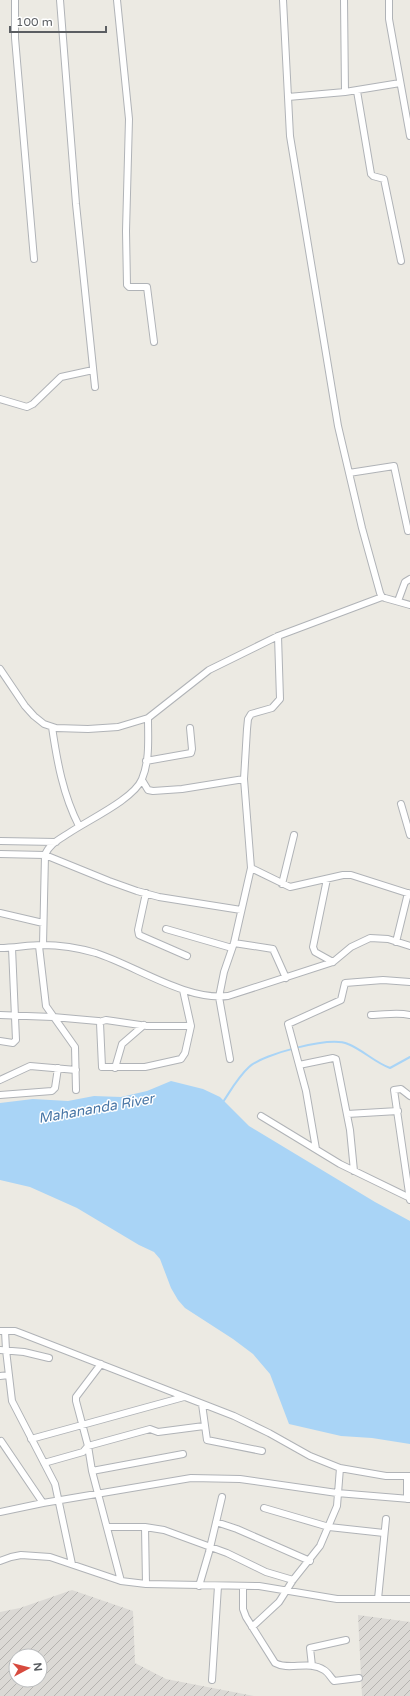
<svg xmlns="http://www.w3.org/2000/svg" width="410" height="1696" font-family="'Varela Round',sans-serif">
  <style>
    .industrial { fill: url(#industrial-furrows); fill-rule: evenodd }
    .water { fill: #a9d4f6 }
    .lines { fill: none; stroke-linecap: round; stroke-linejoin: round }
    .stream { stroke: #a9d4f6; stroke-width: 2 }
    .minor-casing { stroke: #b0b3b7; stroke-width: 8 }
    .minor { stroke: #fff; stroke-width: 6 }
    .labels { text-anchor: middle; stroke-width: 3; stroke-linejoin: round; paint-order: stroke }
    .water-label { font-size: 14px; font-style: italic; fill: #4876a6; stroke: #fff }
  </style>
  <defs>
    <pattern id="industrial-furrows" width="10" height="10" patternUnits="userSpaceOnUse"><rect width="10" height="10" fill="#dbd9d5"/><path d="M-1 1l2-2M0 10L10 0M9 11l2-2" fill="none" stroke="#b5b3b0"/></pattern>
  </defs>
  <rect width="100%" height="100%" fill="#eceae3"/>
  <!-- industrial -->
  <path class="industrial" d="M72 1590 133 1611 135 1663 166 1679 254 1696H0V1612L20 1608ZM16 1656H40V1680H16Z
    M358 1615 410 1622V1696H362Z"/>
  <!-- water -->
  <path class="water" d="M171 1081 203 1089 220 1097 249 1126 375 1202 410 1221V1444L372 1438 341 1436 289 1424 270 1374 253 1354 233 1339 185 1308 178 1300 171 1288 160 1259 154 1252 139 1245 77 1208 30 1187 0 1180V1103L33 1099 68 1101 94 1096 121 1097 147 1091Z"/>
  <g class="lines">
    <!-- stream -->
    <path class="stream" d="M223 1102C231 1090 238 1077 249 1067 263 1054 330 1036 348 1044 363 1050 374 1062 390 1068L410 1057"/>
    <!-- minor casing -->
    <g class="minor-casing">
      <path id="minor" d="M15 0V38L34 259
        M60 0 76 204 95 387
        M117 0 129 119 126 231 127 285 129 287H147L154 342
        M283 0 290 136 338 426 362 528 380 593 382 597 385 598 410 605
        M344 0 345 92
        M389 0V19L410 136
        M357 91 371 174 373 176 384 179 401 261
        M288 97 345 92 400 83
        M0 399 27 407 33 404 61 377 93 370
        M349 473 394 466 408 531
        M398 601 405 582 410 579
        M0 669 25 706 34 716 44 724 56 728 88 729 118 727 148 718 209 670 278 636 382 597
        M52 727C57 761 63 795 79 826
        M146 761 191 753 192 749 190 728
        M142 780 148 790 153 791 182 789 244 779
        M401 804 410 835
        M0 841 56 842
        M0 854 45 855 109 881 137 891 159 897 241 910
        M251 868 290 887 343 875H351L410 894
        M327 879 313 947 315 952 333 962
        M282 884 294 835
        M146 893 138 930 139 935 187 956
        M0 913 43 923
        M166 929 232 948
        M396 942 408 893
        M234 943 273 949 286 978
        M43 945 45 855C49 844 60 839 69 833 88 820 134 799 142 779 150 760 148 738 148 718
        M39 946 46 1006 75 1047 76 1090
        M0 948C14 948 28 945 42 945 60 945 79 948 96 953 136 966 186 1001 228 996L333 962 351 947 370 938 388 939 410 946
        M0 1015 53 1017 98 1021 100 1023 102 1067H145L181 1059 185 1053 191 1026 183 990
        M371 1015C385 1015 396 1012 410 1015
        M99 1022 106 1020 147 1026H191
        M0 1041 13 1043 16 1040 12 948
        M230 1059 219 997 224 972 234 943 251 868 244 779 247 729 248 719 251 714 272 708 280 699 278 636
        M299 1065 333 1058 336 1059 350 1130 354 1171
        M115 1068 122 1044 144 1025
        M0 1080 30 1066 76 1070
        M0 1095 52 1091 55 1088 58 1068
        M410 1096 401 1089 394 1090 410 1200
        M347 1114 398 1111
        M261 1116 340 1164 410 1198
        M316 1149 306 1091 288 1024 341 1000 345 983 383 980 410 982
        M0 1331H15L23 1334 234 1416 269 1433 310 1456 340 1468 386 1476H410
        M5 1331 6 1350 12 1401 55 1484 72 1564
        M0 1350 24 1352 49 1358
        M101 1364 76 1397V1401L88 1446 92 1471 121 1581
        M0 1376 9 1375
        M202 1404 207 1440 262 1451
        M31 1439 184 1397
        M1 1441 43 1503
        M44 1463 83 1452 88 1446 150 1429 158 1432 204 1426
        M92 1471 183 1454
        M407 1476V1499
        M264 1508 329 1527 384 1533
        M0 1512 43 1503 191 1478 240 1479 337 1493 410 1499
        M216 1522 237 1529 310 1561
        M108 1527H145L164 1530 227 1553 266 1572 293 1580
        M145 1527 146 1584
        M0 1561 11 1557 21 1555 50 1557 121 1581 146 1584 259 1586 337 1599H410
        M199 1586 209 1552 222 1497
        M243 1586V1609L246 1617 275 1663C289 1671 309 1660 324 1670 328 1672 331 1678 334 1681L359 1678
        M378 1599 386 1519
        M252 1627 279 1602 293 1580 320 1546 337 1506 340 1468
        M312 1666 310 1648 346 1640
        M212 1680 218 1586"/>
    </g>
    <!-- minor -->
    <use href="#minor" class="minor"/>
  </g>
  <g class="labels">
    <!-- water labels -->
    <g class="water-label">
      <text transform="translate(96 1108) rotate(-10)" y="5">Mahananda River</text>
    </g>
  </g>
  <!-- north arrow -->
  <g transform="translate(28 1668) rotate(83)"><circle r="19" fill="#ffffff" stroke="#bdbfc0"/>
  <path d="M0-3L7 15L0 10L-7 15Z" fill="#d74a3e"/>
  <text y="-6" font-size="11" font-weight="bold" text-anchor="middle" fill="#5b5e62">N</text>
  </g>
  <!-- scale -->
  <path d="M10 26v6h96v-6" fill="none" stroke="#5b5e62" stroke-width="2"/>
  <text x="16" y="26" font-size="12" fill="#5b5e62" stroke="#ffffff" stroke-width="3" paint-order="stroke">100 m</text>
</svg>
